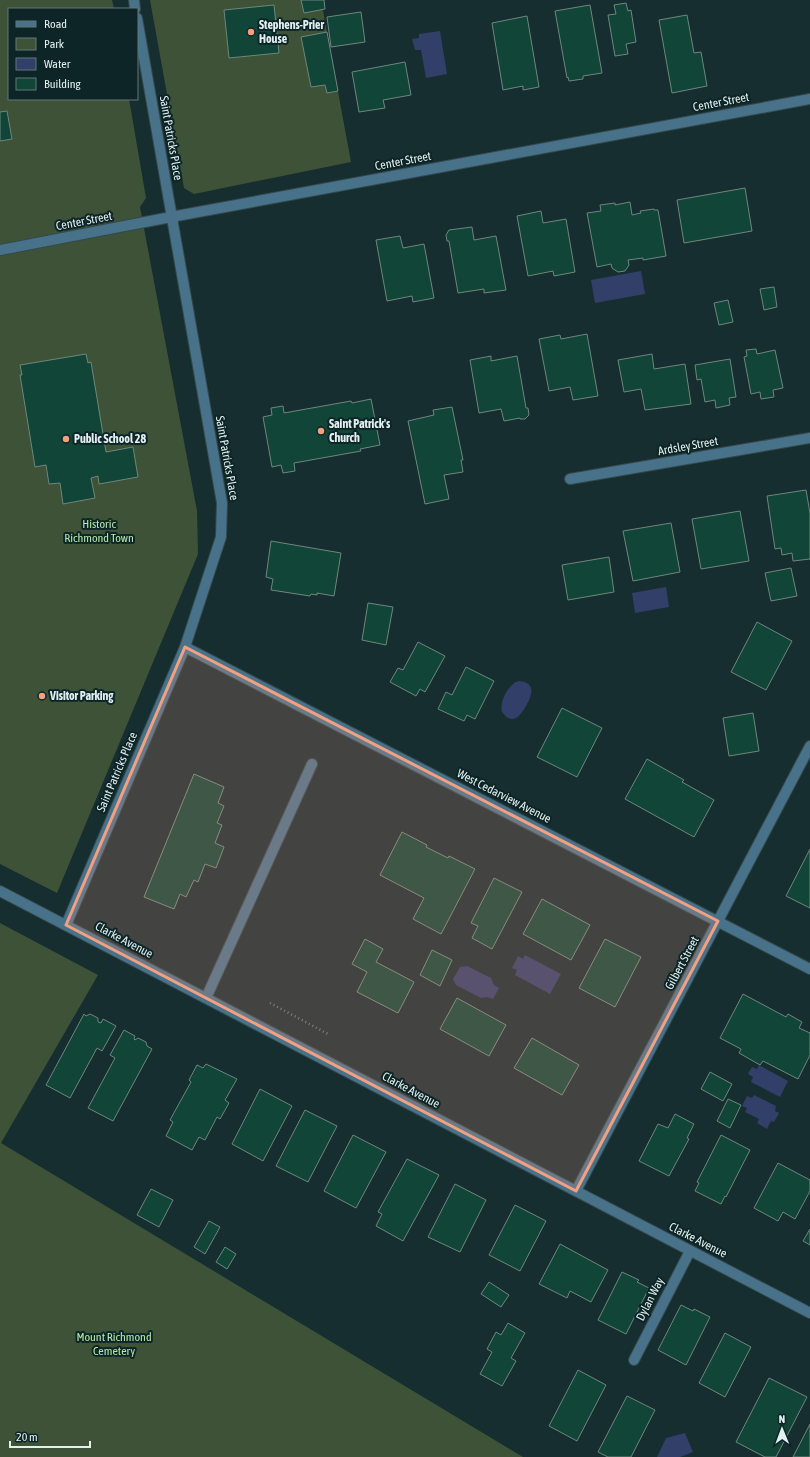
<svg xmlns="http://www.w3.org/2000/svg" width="810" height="1457" font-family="'Asap Condensed',sans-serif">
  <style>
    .green { fill: #3e5237 }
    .water { fill: #313f69 }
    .building { fill: #114537; stroke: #6f867e }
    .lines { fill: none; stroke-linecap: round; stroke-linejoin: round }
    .minor-casing { stroke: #34494c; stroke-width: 12 }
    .path { stroke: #677a7c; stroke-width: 2.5; stroke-dasharray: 1 3; stroke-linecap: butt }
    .minor { stroke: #48718a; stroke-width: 10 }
    .marked { fill: #f3a081; fill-opacity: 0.2; stroke: #f3a081; stroke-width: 3; stroke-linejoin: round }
    .poi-dot { fill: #f3a081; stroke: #0d2527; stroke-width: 1.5 }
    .labels { text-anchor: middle; stroke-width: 4; stroke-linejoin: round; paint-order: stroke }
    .poi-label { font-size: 12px; font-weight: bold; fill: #e3f0f2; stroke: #0d2527; text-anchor: start }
    .street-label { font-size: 12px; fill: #e3f0f2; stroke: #0d2527 }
    .park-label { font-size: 12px; fill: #b5e9a6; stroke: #0d2527 }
  </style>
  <rect width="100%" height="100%" fill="#172e31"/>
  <!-- green -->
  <path class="green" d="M0 0H112L114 9H9V99H129L146 198 140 207 197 511 198 554 57 893 0 864Z
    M150 0H321L351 162 194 194 184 188Z
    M0 923 98 975 1 1143 523 1457H0Z"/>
  <!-- water -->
  <path class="water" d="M440 31 447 74 426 78 421 50H415L412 39 419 38V34Z
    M641 271 645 294 595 303 591 280Z
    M666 587 669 607 635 613 632 593Z
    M519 681C535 682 533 694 527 704 521 715 513 727 502 712 499 702 509 683 519 681Z
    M525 955 561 974 550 994 515 975 517 970 512 968 518 956 523 959Z
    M467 966 491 978 494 985 499 988 493 999 487 997 481 998 456 985 453 979 460 967Z
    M759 1065 788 1081 780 1097 751 1082 753 1077 748 1074 752 1067 757 1069Z
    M754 1095 776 1106 775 1111 779 1113 774 1122 771 1121 767 1129 757 1123 759 1119 745 1112 747 1108 742 1106 747 1096 752 1098Z
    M685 1433 693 1452 680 1457H657L666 1438Z"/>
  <!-- building -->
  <path class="building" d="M301 0H324L325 9 304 13Z
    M626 3 628 11 631 10 636 42 626 44 628 54 615 56 608 15 616 14 614 5Z
    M274 5 279 53 229 58 224 10Z
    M590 5 602 73 583 76V79L569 81 568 77 567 78 555 11Z
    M361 12 365 42 331 47 327 17Z
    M687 15 694 53 701 52 707 86 672 93 659 20Z
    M527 16 539 87 523 90V86L503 90 492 23Z
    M327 32 338 91 327 93 325 85 311 87 301 37Z
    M405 62 411 95 383 100 385 108 359 112 352 72Z
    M7 111 12 139 0 141V112Z
    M745 188 752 231 684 243 677 200Z
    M630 202 632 215 641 213 640 211 654 209V210H658L666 256 643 260V258L628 260 629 265 625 271 618 272 612 268 611 264 597 267 587 213 601 211 600 205 615 203V205Z
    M541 211 543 223 566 219 575 272 554 276 553 271 528 276 517 216Z
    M472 227 474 240 496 236 506 290 484 293V289L458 293 449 241H447L446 235 449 230Z
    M400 236 403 248 424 244 434 298 413 302 412 296 387 301 376 240Z
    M774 287 777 307 764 310 760 289Z
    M728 300 733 322 719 325 714 303Z
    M587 334 598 396 573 400 570 387 549 391 539 339 560 335 561 339Z
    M756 349 757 354 775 350 783 388 773 390 774 397 761 399 760 392 751 394 744 357 747 356 746 350Z
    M86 354 88 363 91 362 106 452 133 447 138 477 99 484 98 476 91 478 95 498 63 504 60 483 49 484 46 465 35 467 20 375H22L20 365Z
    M652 354 654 369 685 364 691 404 645 410 641 389 624 392 618 360Z
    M491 356V361L517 356 526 408H528L529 415 525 419H520V418L504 421 501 409 479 413 470 360Z
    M730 359 736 397 729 398 730 405 716 408 715 400 705 402 701 379 697 380 695 365Z
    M371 399 380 445 360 449 361 451 294 463 295 471 283 473 281 465 272 467 263 417 272 415 271 408 283 406 284 413 351 401 352 403Z
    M452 407 463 460H461L463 472 444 475 449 499 425 504 408 421 434 415 433 410Z
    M806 490 810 513V559L793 561 792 553 782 555 781 548 775 549 767 496Z
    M740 511 749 561 701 569 692 519Z
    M671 523 680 572 633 581 623 531Z
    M271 541 341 553 334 596 317 593V595L311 594 310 596 271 590 273 579 266 577Z
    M609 557 614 592 568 600 562 565Z
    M791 568 797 596 771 601 765 573Z
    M368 603 393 607 386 645 362 640Z
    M757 622 792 641 766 690 731 672Z
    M418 642 445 656 425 692 420 689 416 696 390 682 398 668 403 670Z
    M466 667 494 681 475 719 467 715 464 721 438 709 446 692 452 695Z
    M562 708 602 728 577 777 537 757Z
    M753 713 759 751 729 756 723 718Z
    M647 759 684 780 682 782 714 800 694 837 625 799Z
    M194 774 224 787 218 803 224 806 217 823 222 825 215 843 224 847 216 868 205 864 198 882 194 880 186 897 180 894 174 909 144 897Z
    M402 832 427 845 426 847 448 858 449 856 475 869 441 934 413 919 424 898 380 875Z
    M810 849V908L786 896Z
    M494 878 522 892 492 949 472 938 478 926 471 923Z
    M542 899 590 925 571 960 523 934Z
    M365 939 383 949 376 962 414 982 398 1013 357 992 367 972 352 964Z
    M605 939 641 957 615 1007 579 988Z
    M432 950 452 960 440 986 420 975Z
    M743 994 786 1017 788 1014 802 1022 799 1028 810 1033V1055L798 1079 763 1061 760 1065 739 1053 741 1049 720 1038Z
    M457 998 506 1025 489 1056 440 1029Z
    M84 1014 86 1016 90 1014 98 1018V1022L101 1023 103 1019 116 1026 102 1051 97 1048 70 1098 46 1085Z
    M124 1030 135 1036 134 1039 135 1040 138 1038 146 1042 147 1046 152 1049 113 1121 88 1108 115 1058 110 1055Z
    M532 1038 579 1065 562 1095 514 1068Z
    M206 1064 237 1079 225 1100 229 1103 220 1119 217 1117 205 1140 199 1137 192 1150 166 1136 173 1122 170 1120 191 1082 189 1080 197 1065 203 1068Z
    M710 1072 732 1084 723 1101 701 1089Z
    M260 1089 292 1106 263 1161 232 1144Z
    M728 1099 741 1105 730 1128 717 1121Z
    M305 1110 337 1126 308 1182 276 1166Z
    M675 1114 694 1124 687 1138 689 1139 669 1176 639 1161 658 1124 668 1128Z
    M353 1135 386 1152 356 1208 324 1191Z
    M721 1135 750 1150 726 1197 725 1196 721 1204 695 1191 699 1183 697 1182Z
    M407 1159 439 1175 403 1241 376 1226 382 1214 378 1212Z
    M778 1163 810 1180V1191L795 1219 783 1212 778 1221 754 1208Z
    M455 1184 486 1200 460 1252 428 1237Z
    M151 1189 173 1200 159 1227 137 1215Z
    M515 1205 546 1221 520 1271 489 1255Z
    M209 1221 220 1227 205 1254 194 1247Z
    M810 1229V1245L803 1241Z
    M560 1244 608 1270 591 1302 570 1291 567 1298 539 1284Z
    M225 1247 236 1254 227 1269 216 1262Z
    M622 1272 639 1280 637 1282 649 1288 626 1334 598 1320Z
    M489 1282 509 1295 501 1307 481 1294Z
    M681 1305 693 1311 694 1309 710 1317 686 1365 658 1350Z
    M508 1323 525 1333 511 1358 516 1361 502 1386 480 1374 492 1352 487 1349 496 1332 501 1335Z
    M725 1333 751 1347 725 1397 699 1383Z
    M578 1370 606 1385 577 1441 549 1426Z
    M769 1378 807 1397 776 1457H765L736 1442Z
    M627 1396 655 1410 631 1457H608L598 1452Z
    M810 1424V1457H793Z"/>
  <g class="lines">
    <!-- minor casing -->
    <g class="minor-casing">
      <path id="minor" d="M134 0 135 9
        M0 250 171 217 810 99
        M570 479 810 438
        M185 647 810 969
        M0 891 810 1313
        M66 925 185 647 221 537 222 503 137 18
        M206 998 312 764
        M576 1191 810 746
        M634 1360 690 1251"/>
    </g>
    <!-- path -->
    <path class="path" d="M270 1003 328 1034"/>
    <!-- minor -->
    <use href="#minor" class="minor"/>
  </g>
  <!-- marked area -->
  <path class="marked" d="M185 647 718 921 576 1191 66 925Z"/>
  <!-- markers -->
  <g class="poi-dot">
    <circle cx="251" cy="32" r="4"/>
    <circle cx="321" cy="431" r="4"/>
    <circle cx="66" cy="439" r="4"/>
    <circle cx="42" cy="696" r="4"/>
  </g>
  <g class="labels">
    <!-- poi labels -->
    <g class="poi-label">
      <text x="259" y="29">Stephens-Prier<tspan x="259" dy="14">House</tspan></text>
      <text x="329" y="428">Saint Patrick's<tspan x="329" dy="14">Church</tspan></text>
      <text x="74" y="443">Public School 28</text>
      <text x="50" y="700">Visitor Parking</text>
    </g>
    <!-- street labels -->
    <g class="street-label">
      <text transform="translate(721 102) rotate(-11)" y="4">Center Street</text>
      <text transform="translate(171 138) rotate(80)" y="4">Saint Patricks Place</text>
      <text transform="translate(403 161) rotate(-11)" y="4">Center Street</text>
      <text transform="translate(84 221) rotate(-11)" y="4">Center Street</text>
      <text transform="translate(688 446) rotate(-10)" y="4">Ardsley Street</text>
      <text transform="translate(227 458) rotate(80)" y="4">Saint Patricks Place</text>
      <text transform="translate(117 772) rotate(-67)" y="4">Saint Patricks Place</text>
      <text transform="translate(504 796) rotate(27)" y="4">West Cedarview Avenue</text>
      <text transform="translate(124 940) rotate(28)" y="4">Clarke Avenue</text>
      <text transform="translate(682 963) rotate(-62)" y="4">Gilbert Street</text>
      <text transform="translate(411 1090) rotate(28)" y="4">Clarke Avenue</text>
      <text transform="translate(698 1240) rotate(27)" y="4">Clarke Avenue</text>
      <text transform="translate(650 1299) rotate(-63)" y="4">Dylan Way</text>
    </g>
    <!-- park labels -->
    <g class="park-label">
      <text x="99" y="528">Historic<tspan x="99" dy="14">Richmond Town</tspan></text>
      <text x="114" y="1341">Mount Richmond<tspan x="114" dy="14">Cemetery</tspan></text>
    </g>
  </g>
  <!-- legend -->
  <rect x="8" y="8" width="130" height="92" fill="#0d2527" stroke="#637678"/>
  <rect x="16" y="21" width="20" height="6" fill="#48718a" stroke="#637678"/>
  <text x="44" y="28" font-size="12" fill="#e3f0f2">Road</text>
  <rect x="16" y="38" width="20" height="12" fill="#3e5237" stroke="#637678"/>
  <text x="44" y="48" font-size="12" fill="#e3f0f2">Park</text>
  <rect x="16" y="58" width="20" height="12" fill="#313f69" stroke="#637678"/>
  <text x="44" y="68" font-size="12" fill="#e3f0f2">Water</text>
  <rect x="16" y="78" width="20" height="12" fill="#114537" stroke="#637678"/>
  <text x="44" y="88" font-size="12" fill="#e3f0f2">Building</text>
  <!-- north arrow -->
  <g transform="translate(782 1429) rotate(359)" stroke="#0d2527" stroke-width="3" paint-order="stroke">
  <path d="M0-3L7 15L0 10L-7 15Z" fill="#e3f0f2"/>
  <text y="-6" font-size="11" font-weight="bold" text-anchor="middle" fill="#e3f0f2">N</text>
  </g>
  <!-- scale -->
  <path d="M10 1441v6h80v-6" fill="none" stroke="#e3f0f2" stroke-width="2"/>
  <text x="16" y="1441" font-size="12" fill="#e3f0f2" stroke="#0d2527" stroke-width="3" paint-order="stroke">20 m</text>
</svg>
